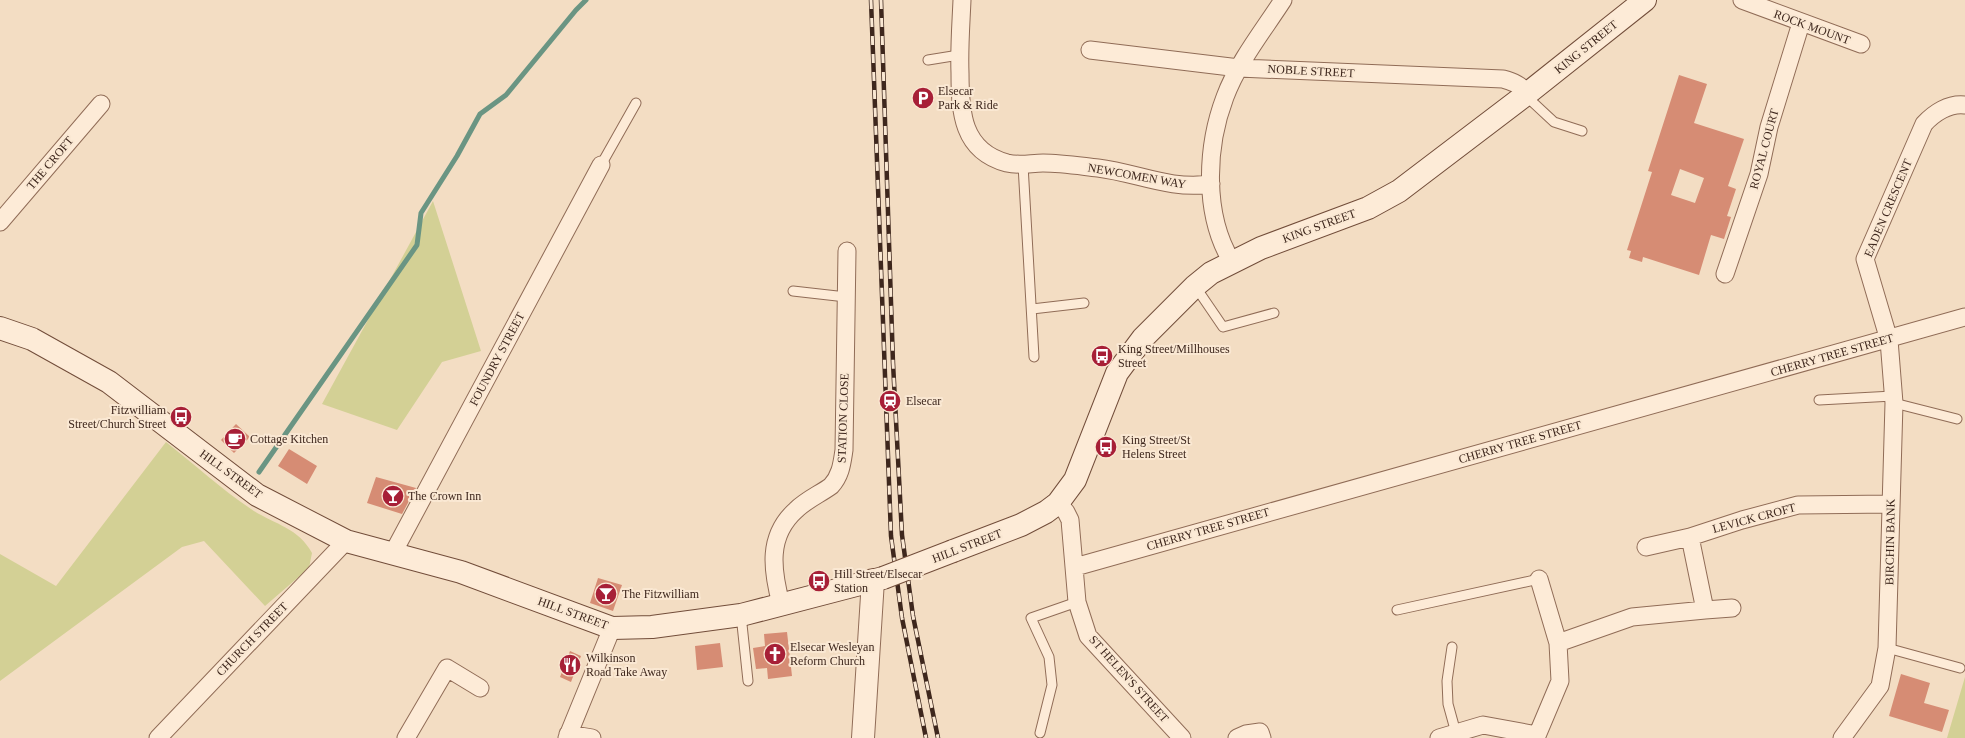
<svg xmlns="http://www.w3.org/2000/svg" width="1965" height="738" font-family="Georgia,serif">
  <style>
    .green { fill: #d3d095 }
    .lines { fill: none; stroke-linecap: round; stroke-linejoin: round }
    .stream { stroke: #6a9583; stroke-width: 5 }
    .building { fill: #d68c74; fill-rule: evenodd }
    .service-casing { stroke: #906c57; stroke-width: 11 }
    .minor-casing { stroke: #906c57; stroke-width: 19 }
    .tertiary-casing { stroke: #906c57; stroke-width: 24 }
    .secondary-casing { stroke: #724d3a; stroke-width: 24 }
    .service { stroke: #fdebd7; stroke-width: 9 }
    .minor { stroke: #fdebd7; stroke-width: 17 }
    .tertiary { stroke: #fdebd7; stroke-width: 22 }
    .secondary { stroke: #fdebd7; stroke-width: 22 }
    .rail-casing { stroke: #3e271d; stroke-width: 4.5 }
    .rail { stroke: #fae8d3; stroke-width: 3; stroke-dasharray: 9; stroke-linecap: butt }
    .secondary-bridge-casing { stroke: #724d3a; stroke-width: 24; stroke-linecap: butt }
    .secondary-bridge { stroke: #fdebd7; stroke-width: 22 }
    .labels { text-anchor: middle; stroke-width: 4; stroke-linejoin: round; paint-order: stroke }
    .street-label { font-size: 12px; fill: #3e271d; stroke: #fae8d3 }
    .poi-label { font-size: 12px; fill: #3e271d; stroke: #fae8d3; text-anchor: start }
  </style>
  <rect width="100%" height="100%" fill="#f3ddc3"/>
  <!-- green -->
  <path class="green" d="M433 201 481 351 442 362 397 430 322 404Z
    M166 442C194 464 221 489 251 509 273 524 298 527 312 553L309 568 265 606 204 541 182 547 0 681V554L56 586Z
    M1965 677V738H1947Z"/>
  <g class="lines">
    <!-- stream -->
    <path class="stream" d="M259 472 417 245 421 213 457 156 480 114 506 95 576 10 586 0"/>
  </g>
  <!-- building -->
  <path class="building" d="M1679 75 1707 84 1694 123 1744 139 1728 186 1736 189 1727 216 1731 217 1724 239 1711 235 1699 275 1643 257 1642 262 1629 258 1631 251 1627 250 1652 172 1648 171ZM1680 169 1704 178 1695 203 1671 195Z
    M236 424 250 437 234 453 221 440Z
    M289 449 317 466 307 484 278 466Z
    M376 477 416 488 402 514 367 503Z
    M598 578 622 585 613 611 590 603Z
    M787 632 792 676 768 679 767 668 756 669 753 648 765 646 764 634Z
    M720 643 723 667 697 670 695 646Z
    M570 651 581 656 571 682 560 677Z
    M1901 674 1930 683 1924 703 1949 710 1942 732 1889 716Z"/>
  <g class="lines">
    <!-- service casing -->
    <g class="service-casing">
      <path id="service" d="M928 60 959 55
        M1525 95 1554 122 1582 131
        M601 165 636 103
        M1023 165 1034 357
        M1195 286 1223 327 1274 313
        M793 291 846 297
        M1032 309 1084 303
        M1819 400 1893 396
        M1894 403 1957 419
        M1397 610 1539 579
        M741 615 748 681
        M1452 647 1447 681 1448 704 1456 733
        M1887 648 1960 668
        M1040 733 1052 685 1049 657 1031 618 1077 602"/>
    </g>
    <!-- minor casing -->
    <g class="minor-casing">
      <path id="minor" d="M962 0C961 24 959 48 960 73 960 112 962 151 1007 163 1020 166 1031 163 1043 163 1061 163 1080 166 1098 168 1138 173 1169 190 1211 184
        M1742 0 1861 44
        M1090 50 1239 68 1503 79C1514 82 1520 85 1528 93
        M0 222 101 104
        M1232 262C1203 215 1206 147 1225 97 1238 62 1263 31 1283 0
        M1725 274 1759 174 1769 127 1801 23
        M1058 503 1066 512 1070 520 1077 602 1088 636 1182 738
        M1646 547 1690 537
        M393 553 601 165
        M1075 567 1965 317
        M781 604C772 570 767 536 796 510 806 500 820 494 831 486 841 475 842 463 844 450L847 251
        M1705 610 1732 608
        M1558 643 1632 617 1705 610 1690 537 1742 520 1798 505 1891 504
        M568 734 592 738
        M158 738 346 541
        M406 738 447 668 480 688
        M567 738 612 628
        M1237 738 1246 734 1260 732 1262 738
        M1439 738 1483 725 1537 735
        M1536 738 1560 681 1558 643 1539 579
        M1842 738 1880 686 1887 648 1894 403 1889 340 1865 259 1924 124C1934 113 1949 103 1965 105"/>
    </g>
    <!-- tertiary casing -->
    <g class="tertiary-casing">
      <path id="tertiary" d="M863 738 873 580"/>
    </g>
    <!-- secondary casing -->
    <g class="secondary-casing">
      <path id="secondary" d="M0 328 32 339 109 382 257 495 346 541 461 572 612 628 652 627 741 615 883 578
        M953 551 1021 525 1046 512 1058 503 1075 480 1117 373 1143 338 1195 286 1211 273 1261 248 1368 208 1399 191 1528 93 1645 0"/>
    </g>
    <!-- service -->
    <use href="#service" class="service"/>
    <!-- minor -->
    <use href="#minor" class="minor"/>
    <!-- tertiary -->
    <use href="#tertiary" class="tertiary"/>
    <!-- secondary -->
    <use href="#secondary" class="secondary"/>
    <!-- rail casing -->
    <g class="rail-casing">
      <path id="rail" d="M871 0 891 536 902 618 926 738
        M881 0 893 363 902 535 913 616 938 738"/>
    </g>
    <!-- rail -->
    <use href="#rail" class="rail"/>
    <!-- secondary-bridge casing -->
    <g class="secondary-bridge-casing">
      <path id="secondary-bridge" d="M883 578 953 551"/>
    </g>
    <!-- secondary-bridge -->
    <use href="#secondary-bridge" class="secondary-bridge"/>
  </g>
  <!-- icons -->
  <defs>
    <g id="parking-disc" transform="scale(1.15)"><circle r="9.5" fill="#a71f37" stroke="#fae8d3"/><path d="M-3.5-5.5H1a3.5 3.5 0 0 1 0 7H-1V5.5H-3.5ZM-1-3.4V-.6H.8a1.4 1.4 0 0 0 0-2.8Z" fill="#fff"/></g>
    <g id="bus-disc" transform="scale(1.15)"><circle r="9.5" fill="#a71f37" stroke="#fae8d3"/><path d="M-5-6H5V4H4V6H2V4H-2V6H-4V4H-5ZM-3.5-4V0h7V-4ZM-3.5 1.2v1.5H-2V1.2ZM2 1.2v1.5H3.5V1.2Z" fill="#fff"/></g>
    <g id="station-disc" transform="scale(1.15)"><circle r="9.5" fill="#a71f37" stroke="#fae8d3"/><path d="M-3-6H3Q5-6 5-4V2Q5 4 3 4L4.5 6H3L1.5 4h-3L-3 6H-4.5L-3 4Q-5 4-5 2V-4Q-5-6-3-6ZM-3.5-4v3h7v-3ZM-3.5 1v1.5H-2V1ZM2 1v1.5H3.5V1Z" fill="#fff"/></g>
    <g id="cafe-disc" transform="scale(1.15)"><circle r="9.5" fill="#a71f37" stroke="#fae8d3"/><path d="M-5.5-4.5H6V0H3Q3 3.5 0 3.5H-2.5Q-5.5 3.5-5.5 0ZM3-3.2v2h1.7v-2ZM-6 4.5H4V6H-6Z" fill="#fff"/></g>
    <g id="bar-disc" transform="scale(1.15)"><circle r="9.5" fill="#a71f37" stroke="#fae8d3"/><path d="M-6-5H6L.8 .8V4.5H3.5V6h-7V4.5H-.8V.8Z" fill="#fff"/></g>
    <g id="church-disc" transform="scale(1.15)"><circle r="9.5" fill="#a71f37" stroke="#fae8d3"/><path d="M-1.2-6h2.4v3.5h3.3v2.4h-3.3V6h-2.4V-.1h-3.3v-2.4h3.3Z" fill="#fff"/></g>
    <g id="restaurant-disc" transform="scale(1.15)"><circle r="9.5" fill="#a71f37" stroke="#fae8d3"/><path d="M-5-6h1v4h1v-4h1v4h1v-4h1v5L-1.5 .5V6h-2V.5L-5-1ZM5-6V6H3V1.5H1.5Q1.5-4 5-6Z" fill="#fff"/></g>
  </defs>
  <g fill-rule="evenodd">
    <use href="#parking-disc" x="923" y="98"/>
    <use href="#bus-disc" x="1102" y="356"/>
    <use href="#station-disc" x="890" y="401"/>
    <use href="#bus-disc" x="181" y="417"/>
    <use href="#cafe-disc" x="235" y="439"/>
    <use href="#bus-disc" x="1106" y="447"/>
    <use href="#bar-disc" x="393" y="496"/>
    <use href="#bus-disc" x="819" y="581"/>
    <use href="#bar-disc" x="606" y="594"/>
    <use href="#church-disc" x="775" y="654"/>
    <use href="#restaurant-disc" x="570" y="665"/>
  </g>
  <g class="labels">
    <!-- street labels -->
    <g class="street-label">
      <text transform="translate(1812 27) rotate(20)" y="4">ROCK MOUNT</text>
      <text transform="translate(1586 47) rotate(-39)" y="4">KING STREET</text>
      <text transform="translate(1311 71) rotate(3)" y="4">NOBLE STREET</text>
      <text transform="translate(1764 149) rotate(-75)" y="4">ROYAL COURT</text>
      <text transform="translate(50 163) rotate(-50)" y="4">THE CROFT</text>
      <text transform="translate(1137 176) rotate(10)" y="4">NEWCOMEN WAY</text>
      <text transform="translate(1888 208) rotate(-67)" y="4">EADEN CRESCENT</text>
      <text transform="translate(1319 226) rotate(-20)" y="4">KING STREET</text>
      <text transform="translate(1832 355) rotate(-16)" y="4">CHERRY TREE STREET</text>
      <text transform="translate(497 359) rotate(-62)" y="4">FOUNDRY STREET</text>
      <text transform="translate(843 418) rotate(-88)" y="4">STATION CLOSE</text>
      <text transform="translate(1520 442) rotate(-16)" y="4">CHERRY TREE STREET</text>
      <text transform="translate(231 474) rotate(36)" y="4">HILL STREET</text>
      <text transform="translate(1754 518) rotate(-15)" y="4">LEVICK CROFT</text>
      <text transform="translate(1208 529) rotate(-16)" y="4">CHERRY TREE STREET</text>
      <text transform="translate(1890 542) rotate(-89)" y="4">BIRCHIN BANK</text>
      <text transform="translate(967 546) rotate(-21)" y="4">HILL STREET</text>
      <text transform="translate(573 613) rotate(20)" y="4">HILL STREET</text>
      <text transform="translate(252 639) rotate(-46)" y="4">CHURCH STREET</text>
      <text transform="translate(1129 679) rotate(48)" y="4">ST HELEN'S STREET</text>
    </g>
    <!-- poi labels -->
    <g class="poi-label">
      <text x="938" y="95">Elsecar<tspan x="938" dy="14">Park &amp; Ride</tspan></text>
      <text x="1118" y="353">King Street/Millhouses<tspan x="1118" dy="14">Street</tspan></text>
      <text x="906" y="405">Elsecar</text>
      <text x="166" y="414" text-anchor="end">Fitzwilliam<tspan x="166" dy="14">Street/Church Street</tspan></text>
      <text x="250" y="443">Cottage Kitchen</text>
      <text x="1122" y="444">King Street/St<tspan x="1122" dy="14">Helens Street</tspan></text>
      <text x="408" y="500">The Crown Inn</text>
      <text x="834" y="578">Hill Street/Elsecar<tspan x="834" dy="14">Station</tspan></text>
      <text x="622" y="598">The Fitzwilliam</text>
      <text x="790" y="651">Elsecar Wesleyan<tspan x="790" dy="14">Reform Church</tspan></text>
      <text x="586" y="662">Wilkinson<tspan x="586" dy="14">Road Take Away</tspan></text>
    </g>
  </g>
</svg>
